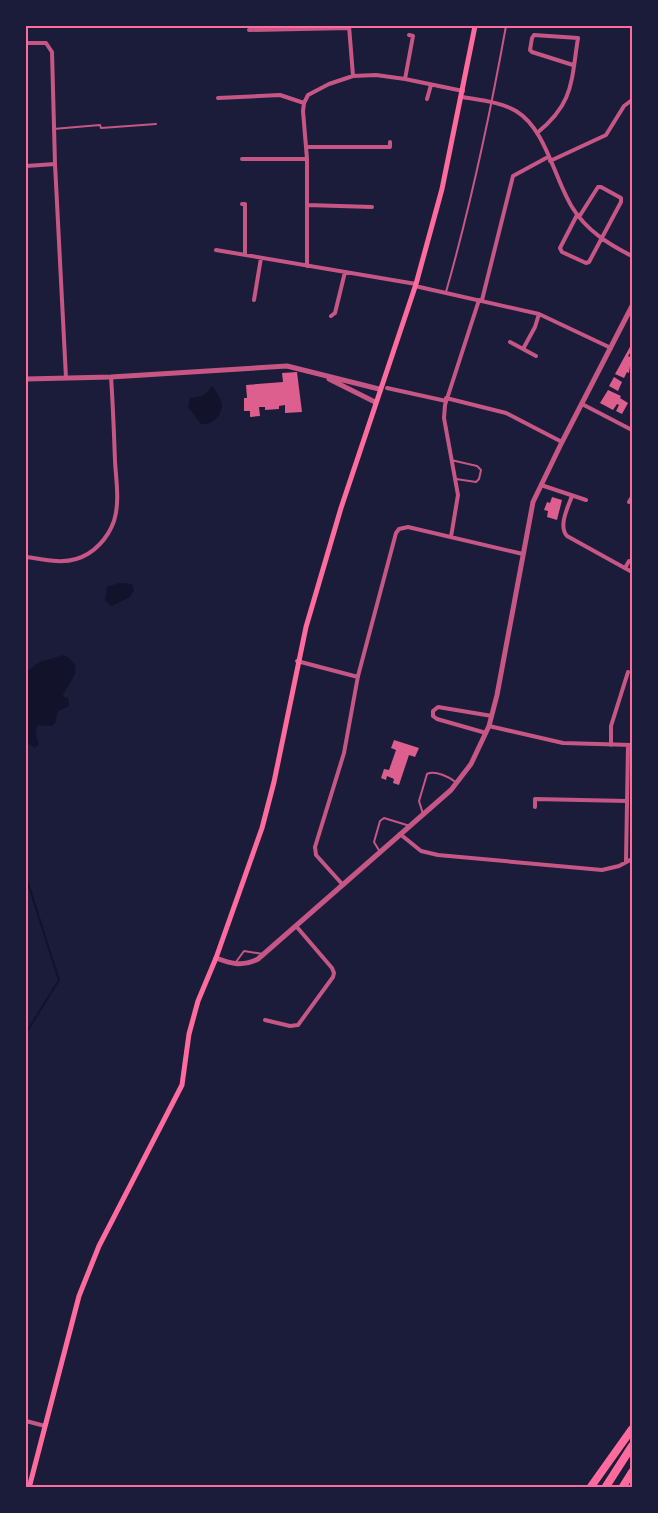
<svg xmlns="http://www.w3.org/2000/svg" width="658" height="1513" font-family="'IBM Plex Sans',sans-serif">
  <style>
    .water { fill: #12122b }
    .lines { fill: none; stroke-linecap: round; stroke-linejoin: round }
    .stream { stroke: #12122b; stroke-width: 2 }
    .building { fill: #dd5f8e }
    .service { stroke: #c65784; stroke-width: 2 }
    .minor { stroke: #c65784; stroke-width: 4 }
    .tertiary { stroke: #c65784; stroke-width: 5 }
    .secondary { stroke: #ff6b9d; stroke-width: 5 }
    .motorway { stroke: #ff6b9d; stroke-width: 8 }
    .neatline { fill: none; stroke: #ff6b9d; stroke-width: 2 }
  </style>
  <rect width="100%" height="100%" fill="#1b1b3a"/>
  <!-- water -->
  <path class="water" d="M212 386C216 392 221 398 222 405 222 417 212 425 201 424L188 407 190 398C201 397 206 395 212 386Z
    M119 583 132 584 134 590 130 597 112 606 105 601 107 587Z
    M64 655C87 667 70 680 63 695L65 698 68 697 69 706 58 711 55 723 52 726 37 725 36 736 39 744 35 748 26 742V672L40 662Z"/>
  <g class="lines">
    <!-- stream -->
    <path class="stream" d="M26 877 59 980 26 1033"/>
  </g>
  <!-- building -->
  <path class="building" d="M631 345H632V355L630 353 628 356 632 358V367L630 366 629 373 627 372 624 378 615 374Z
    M297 372 302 412 285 413V405L279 406V409L265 410V407H259L260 416 250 417V411H244V398H247L246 385 283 382 282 373Z
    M614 377 622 382 618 391 609 386Z
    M608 390 621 396 620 398 628 403 622 414 616 411 619 405 617 404 613 410 600 403Z
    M552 497 562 500 557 520 547 517 548 511 544 510 547 502 550 503Z
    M394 740 419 748 415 757 409 755 399 785 393 783 394 779 387 776 386 780 381 778 384 769 389 770 396 750 391 748Z"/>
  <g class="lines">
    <!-- service -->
    <path class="service" d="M53 129 100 125 101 128 156 124
      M446 292C471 204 490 115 506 26
      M451 460 477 466 481 470 479 479 476 482 456 479
      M423 814 419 801 427 774C435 770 450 777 457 783
      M380 852 374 842 380 821 384 818 410 826
      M236 962 244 951 263 954"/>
    <!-- minor -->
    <path class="minor" d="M349 26 353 76
      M249 30 349 28
      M26 43H46L52 52 55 164 66 378
      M405 79 413 36 409 35
      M462 97C479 100 501 102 516 111 546 129 554 178 572 207 586 230 608 244 632 256
      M218 98 280 95 304 103
      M427 99 431 85
      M537 133C574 103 571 82 578 38L534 35 532 38 530 50 532 52 573 65
      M306 147H390V142
      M242 159H307
      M550 161 606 135 624 106 632 100
      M26 166 55 164
      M242 204H245V255
      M307 205 372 207
      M577 215 560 248 562 252 586 263 589 262 621 202V198L601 187H598L579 217
      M216 250 416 284
      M307 266V159L303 111 304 103 308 95 329 84 353 76 376 75 405 79 463 91
      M415 286 539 314 611 348
      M254 300 261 258
      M482 300 513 176 548 157
      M331 316 335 313 345 272
      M510 342 536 356
      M523 349 535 327 539 314
      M387 388 446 401
      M446 398 506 413 562 442
      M582 404 632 430
      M541 485 586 500
      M572 496C568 507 558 526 567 536L632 572
      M629 502 632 497
      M451 537 458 495 444 418 445 405 479 300
      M26 557C42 559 60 564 76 559 94 554 108 538 114 521 120 502 116 480 115 461 114 433 113 405 111 377
      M625 568 629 561
      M297 661 358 677
      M489 726 563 743 632 745
      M486 733 437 719 433 716V711L438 707 492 716
      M611 745V726L628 672
      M535 807V799L627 801
      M400 834 421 851 438 855 602 870 619 866 632 859
      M626 862 628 745
      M343 885 316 855 315 847 344 753 358 676 396 533 399 529 408 527 523 554
      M265 1020 290 1026 298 1025 333 977 334 973 332 968 296 926
      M26 1421 45 1426"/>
    <!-- tertiary -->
    <path class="tertiary" d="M26 379 111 377 287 366 379 389
      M329 379 375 402
      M216 958C232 964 243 967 258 959L451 790 471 764 489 726 497 695 533 502 562 442 632 306"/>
    <!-- secondary -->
    <path class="secondary" d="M29 1488 79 1296 99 1246 182 1085 189 1034 198 1001 216 958 262 828 274 782 306 627 341 508 416 284 442 189 475 26"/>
    <!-- motorway -->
    <path class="motorway" d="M590 1488 632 1429
      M605 1488 632 1446
      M622 1488 632 1472"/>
  </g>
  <!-- border -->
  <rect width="658" height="1513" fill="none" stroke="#1b1b3a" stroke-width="54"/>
  <rect x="27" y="27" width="604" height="1459" class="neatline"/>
</svg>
